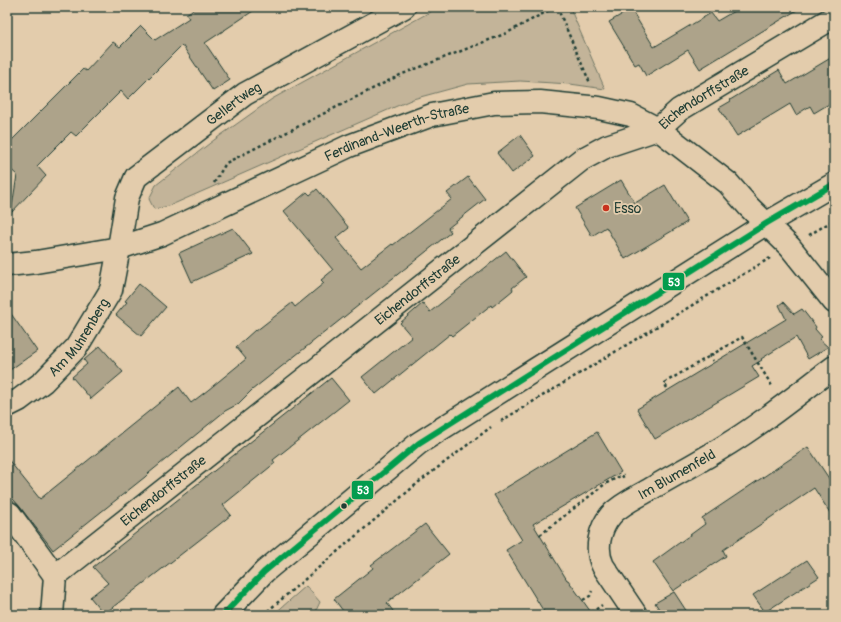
<svg xmlns="http://www.w3.org/2000/svg" width="841" height="622" font-family="Pangolin,sans-serif">
  <style>
    .green { fill: #c3b499; stroke: #717866 }
    .building { fill: #ada38a; stroke: #1f3d34 }
    .lines { fill: none; stroke-linecap: round; stroke-linejoin: round }
    .minor-casing { stroke: #1f3d34; stroke-width: 25 }
    .secondary-casing { stroke: #1f3d34; stroke-width: 25 }
    .path { stroke: #1f3d34; stroke-width: 2.5; stroke-dasharray: 3 3; stroke-linecap: butt }
    .minor { stroke: #e3ccac; stroke-width: 22 }
    .secondary { stroke: #e3ccac; stroke-width: 22 }
    .bus-1-casing { stroke: #e3ccac; stroke-width: 9 }
    .bus-1 { stroke: #039c4e; stroke-width: 6 }
    .poi-dot { fill: #c8321e; stroke: #e3ccac; stroke-width: 1.5 }
    .bus-dot { fill: #1f3d34; stroke: #e3ccac; stroke-width: 1.5 }
    .labels { text-anchor: middle; stroke-width: 3.5; stroke-linejoin: round; paint-order: stroke }
    .street-label { font-size: 14px; fill: #1f3d34; stroke: #e3ccac }
    .poi-label { font-size: 14px; fill: #1f3d34; stroke: #e3ccac; text-anchor: start }
    .line-badge { stroke: #e3ccac; stroke-width: 1.5 }
    .badge-label { font-size: 11px; text-anchor: middle; font-weight: bold; fill: #fff }
  </style>
  <rect width="100%" height="100%" fill="#e3ccac"/>
  <filter id="ink" filterUnits="userSpaceOnUse"><feTurbulence type="fractalNoise" baseFrequency=".025" numOctaves="2"/><feDisplacementMap in="SourceGraphic" scale="8" xChannelSelector="R" yChannelSelector="G"/><feConvolveMatrix kernelMatrix="1 2 1 2 8 2 1 2 1" color-interpolation-filters="sRGB"/></filter>
  <g filter="url(#ink)">
    <!-- green -->
    <path class="green" d="M439 7H571L570 8 605 89 570 84 520 81 468 84 413 99 169 206 154 209 149 199 156 185 214 140 272 99Z
      M306 586 320 602 314 615H273Z"/>
    <!-- building -->
    <path class="building" d="M197 7H259L205 43 230 80 213 91 182 45 128 99 121 91 76 136 71 132 37 166 46 176 11 213 17 175 7 166V145L83 69 86 71 113 42 120 47 141 26 155 40 189 18 186 14Z
      M741 7H802L700 69 688 50 646 76 639 63 635 65 609 22 631 9 654 47 711 13 717 21Z
      M834 56V101L814 113 810 106 796 115 790 104 737 136 719 108 731 101 730 100 779 70 787 84Z
      M520 135 535 156 512 173 497 153Z
      M468 177 485 199 448 228 451 232 252 390 238 404 225 411 149 473 145 477 53 550 20 507 7 492V458L40 499 179 387 191 403 208 390 246 359 236 347 255 330 256 331 292 303 295 307 324 283 321 280 333 270 284 211 307 192 310 195 317 189 349 228 336 238 361 268 392 244 393 245 452 199 447 193Z
      M621 180 635 203 665 185 687 222 625 259 606 227 592 236 575 208Z
      M233 228 253 254 192 282 179 253Z
      M506 251 526 277 512 288 513 290 507 295 492 307 491 305 452 336 450 334 376 394 362 377 412 337 400 323 423 303 430 312Z
      M139 284 166 307 141 336 116 315 127 302 125 301Z
      M783 302 794 314 802 309 816 327 815 329 822 337 819 339 828 347 808 359 796 337 761 359 762 360 752 366 759 377 655 439 637 409 786 319 779 305Z
      M7 308 37 351 7 372Z
      M100 346 123 372 91 399 72 377 87 364 84 360Z
      M331 378 349 400 273 460 275 463 223 505 231 515 220 524 104 614 90 597 108 583 93 567Z
      M597 432 621 472 533 524 567 580H568L593 615H546L506 550 522 540 494 495Z
      M808 447 834 486V519L814 488 723 550 726 556 673 591 653 562 705 524 702 518Z
      M425 524 449 554 387 603 396 615H346L334 599 373 568 371 565Z
      M807 560 819 577 765 612 753 595Z
      M674 592 689 615H663L655 603Z"/>
    <g class="lines">
      <!-- minor casing -->
      <g class="minor-casing">
        <g id="minor">
          <path id="s1" d="M7 265 36 262 119 248 162 234 349 146 432 115 494 103 540 102 599 108 631 115 658 129 728 183 749 207 790 247 834 302"/>
          <path id="s2" d="M7 406 19 400 43 382 76 348 111 290 119 248 127 198 136 177 245 94 404 7"/>
          <path d="M7 512 10 514 55 576"/>
          <path id="s3" d="M52 615 55 576 581 160 607 146 658 129 679 110 834 17"/>
          <path id="s4" d="M636 615 603 566C595 550 599 529 611 515 621 504 637 497 649 490 676 474 703 460 728 444 766 421 799 393 834 367"/>
        </g>
      </g>
      <!-- secondary casing -->
      <g class="secondary-casing">
        <path id="secondary" d="M223 615 264 572 419 443 767 223 834 184"/>
      </g>
      <!-- path -->
      <path class="path" d="M557 7 590 83
        M214 183 226 163 400 75 507 33 555 7
        M809 235 834 220
        M709 355 713 361
        M667 388 664 383 742 337 772 386
        M501 421 770 258
        M540 535 605 484 622 475 624 479
        M583 600 590 596 592 591
        M591 613 602 605
        M263 615 419 482 491 427"/>
      <!-- minor -->
      <use href="#minor" class="minor"/>
      <!-- secondary -->
      <use href="#secondary" class="secondary"/>
      <!-- bus-1 casing -->
      <g class="bus-1-casing">
        <path id="bus-1" d="M223 615 264 572 419 443 767 223 834 184"/>
      </g>
      <!-- bus-1 -->
      <use href="#bus-1" class="bus-1"/>
    </g>
  </g>
  <!-- markers -->
  <circle class="poi-dot" cx="606" cy="208" r="4"/>
  <circle class="bus-dot" cx="344" cy="506" r="3.5"/>
  <g class="labels">
    <!-- street labels -->
    <g class="street-label">
      <text dy="5" stroke="none"><textPath href="#s3" startOffset="849">Eichendorffstraße</textPath></text>
      <text dy="5" stroke="none"><textPath href="#s2" startOffset="397">Gellertweg</textPath></text>
      <text dy="5" stroke="none"><textPath href="#s1" startOffset="415">Ferdinand-Weerth-Straße</textPath></text>
      <text dy="5" stroke="none"><textPath href="#s3" startOffset="501">Eichendorffstraße</textPath></text>
      <text dy="5" stroke="none"><textPath href="#s2" startOffset="101">Am Muhrenberg</textPath></text>
      <text dy="5" stroke="none"><textPath href="#s4" startOffset="191">Im Blumenfeld</textPath></text>
      <text dy="5" stroke="none"><textPath href="#s3" startOffset="177">Eichendorffstraße</textPath></text>
    </g>
    <!-- poi labels -->
    <g class="poi-label">
      <text x="614" y="213">Esso</text>
    </g>
  </g>
  <g class="line-badge">
    <rect x="662" y="272" width="23" height="19" rx="4" fill="#039c4e"/>
    <rect x="351" y="480" width="23" height="20" rx="4" fill="#039c4e"/>
  </g>
  <g class="badge-label">
    <text x="674" y="286">53</text>
    <text x="363" y="494">53</text>
  </g>
  <!-- margin -->
  <rect width="841" height="622" fill="none" stroke="#e3ccac" stroke-width="24"/>
  <rect x="12" y="12" width="817" height="598" fill="none" stroke="#1f3d34" stroke-width="1.5" filter="url(#ink)"/>
</svg>
